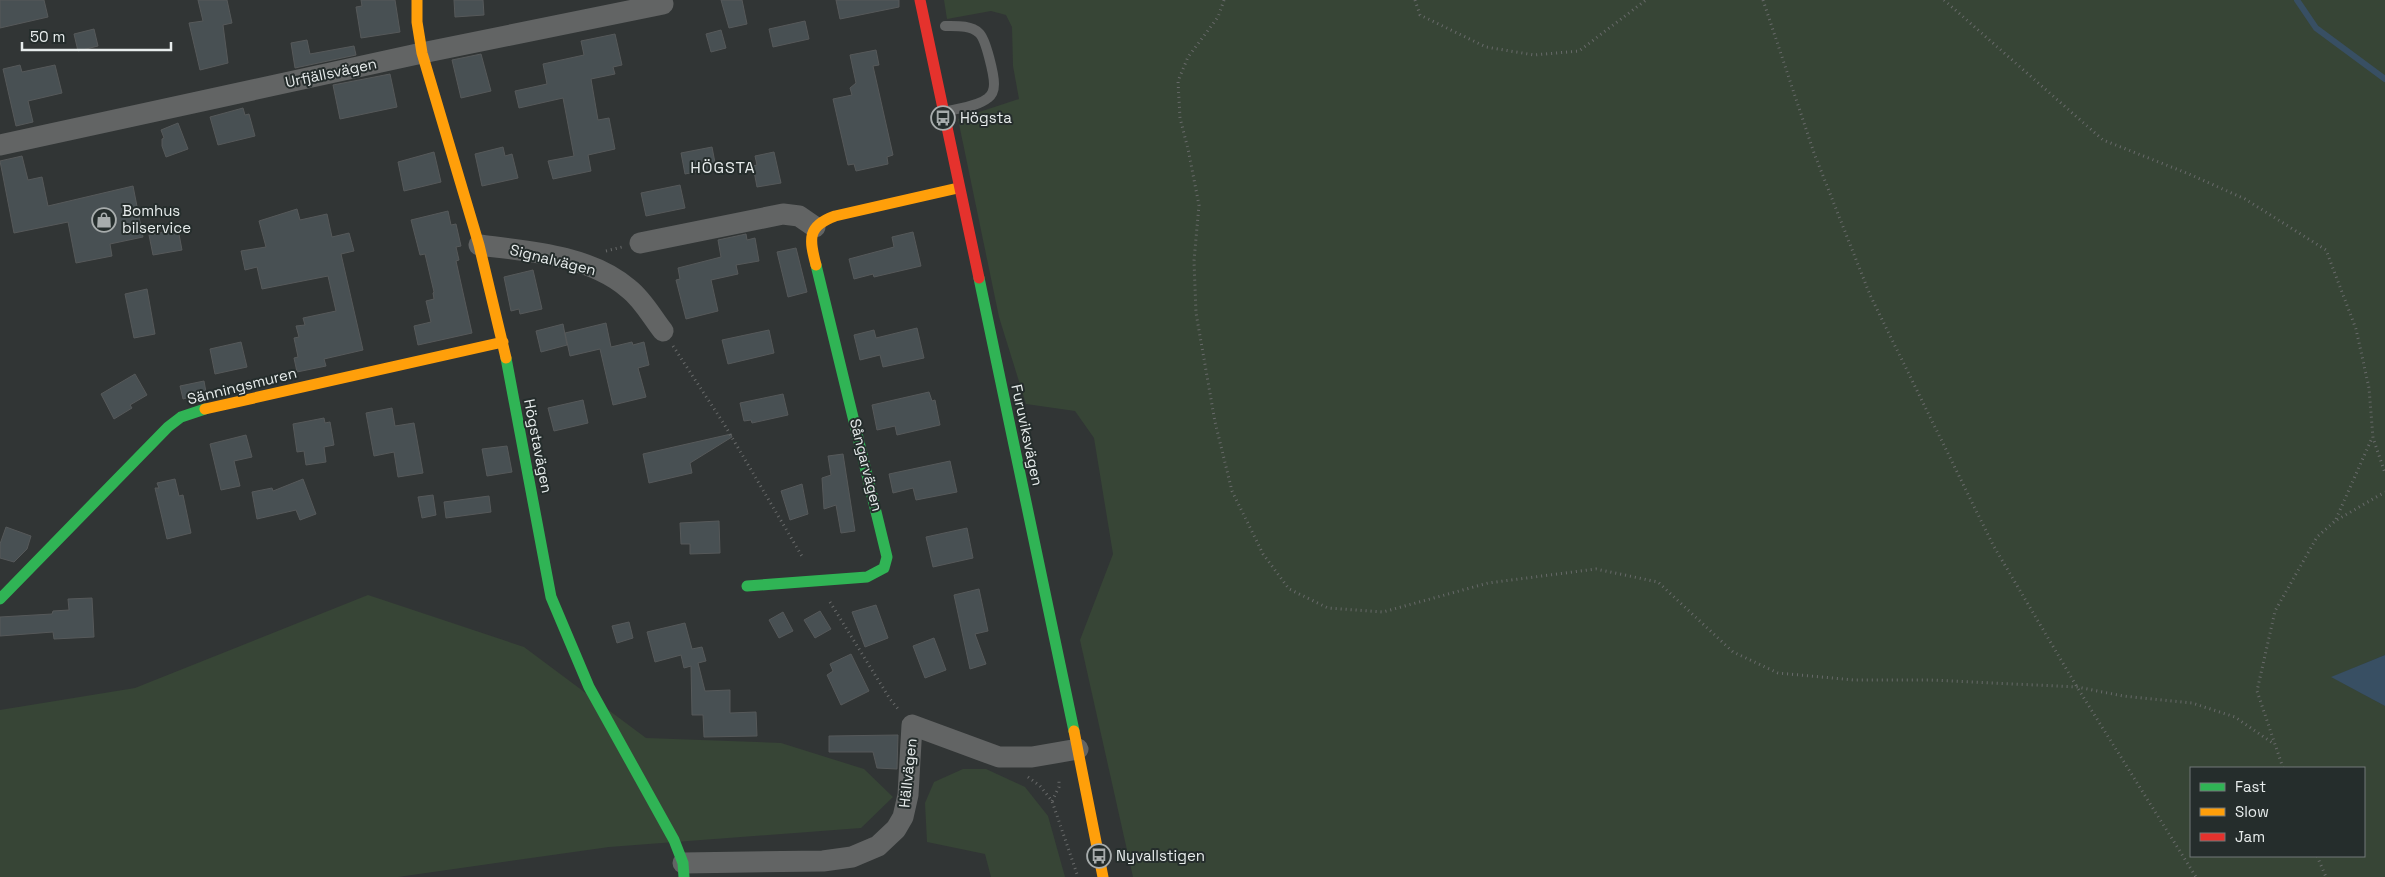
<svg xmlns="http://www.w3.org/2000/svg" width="2385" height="877" font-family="'Space Grotesk',sans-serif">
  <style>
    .green { fill: #374536; fill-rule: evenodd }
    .water { fill: #384f63 }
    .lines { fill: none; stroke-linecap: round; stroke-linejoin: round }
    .stream { stroke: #384f63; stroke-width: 6 }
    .building { fill: #485053; stroke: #56595a }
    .path { stroke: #686a6a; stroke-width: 3; stroke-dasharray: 1 4; stroke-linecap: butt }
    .lane { stroke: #626464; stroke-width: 10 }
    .street { stroke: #626464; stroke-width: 21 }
    .fast { stroke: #30b455; stroke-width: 11 }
    .slow { stroke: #ff9f0a; stroke-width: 11 }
    .jam { stroke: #e5322d; stroke-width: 11 }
    .labels { text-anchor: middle; stroke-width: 4; stroke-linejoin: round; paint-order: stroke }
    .street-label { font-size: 15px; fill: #e7ecec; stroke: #252d2c }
    .poi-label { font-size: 15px; fill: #e7ecec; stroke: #252d2c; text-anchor: start }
    .neighbourhood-label { font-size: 16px; letter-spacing: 1px; fill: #e7ecec; stroke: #252d2c }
  </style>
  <rect width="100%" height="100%" fill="#313535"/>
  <!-- green -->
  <path class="green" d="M944 0H2385V655L2332 677 2385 706V877H1133L1080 640 1113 554 1094 438 1075 411 1026 404 999 317 958 119 1019 99 1013 66 1012 27 1006 15 991 11 947 19ZM2191 768H2364V856H2191Z
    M368 595 524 647 646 738 781 743 864 769 893 797 861 828 609 847 398 877H0V710L135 688Z
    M963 769H986L1025 787 1048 816 1065 877H991L985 854 927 842 925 803 934 782Z"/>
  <!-- water -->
  <path class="water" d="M2385 655V706L2331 677Z"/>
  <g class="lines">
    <!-- stream -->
    <path class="stream" d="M2297 0 2316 28 2385 79"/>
  </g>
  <!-- building -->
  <path class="building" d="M0 0H44L48 17 0 28Z
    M198 0H227L232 23 223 25 228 63 200 70 189 23 203 21Z
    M361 0H395L400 32 361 38 356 7 362 6Z
    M454 0H483L484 15 455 17Z
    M721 0H742L747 24 729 28Z
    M836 0H899V7L840 19Z
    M805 21 809 39 773 47 769 29Z
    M94 29 98 46 78 51 74 34Z
    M721 30 726 48 711 52 706 34Z
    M615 34 622 65 613 67 615 74 591 79 598 120 609 118 615 149 588 155 591 171 553 179 548 161 574 156 563 98 519 108 515 91 547 84 543 64 584 55 581 41Z
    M307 40 310 54 354 46 356 55 295 68 291 43Z
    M876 50 879 65 873 66 893 155 887 157 888 164 856 171 854 164 848 165 833 99 852 95 850 88 856 83 850 55Z
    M481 54 491 91 461 98 452 60Z
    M20 65 22 72 55 65 62 93 28 101 33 122 16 126 3 69Z
    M390 74 397 107 340 119 333 85Z
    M243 108 245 115 249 114 255 136 218 145 210 117Z
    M178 123 188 149 166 157 162 146V139L164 138 161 130Z
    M503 147 505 156 512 154 518 178 482 186 475 154Z
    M712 147 716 168 685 174 681 153Z
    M434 152 441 182 404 191 398 162Z
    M774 152 781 183 757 187 753 166 757 165 755 156Z
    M22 156 28 180 42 177 48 206 133 186 143 237 110 244 112 256 76 263 68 222 14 233 0 161Z
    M680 185 685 208 646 216 641 193Z
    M297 209 300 220 327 214 332 237 349 233 354 251 341 254 363 350 324 359 326 366 297 372 294 358 298 357 294 338 299 337 296 326 305 325 303 318 336 311 328 276 262 289 257 267 245 270 241 251 266 247 259 221Z
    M448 211 451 225 456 224 461 246 456 247 459 260 456 261 472 333 418 345 414 326 431 322 426 301 434 299 433 293 434 292 425 254 420 255 411 220Z
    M178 229 182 250 153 255 149 235Z
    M913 232 921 266 874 277 873 274 854 279 849 259 894 247 892 237Z
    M746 234 747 240 755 238 759 261 736 265 738 274 711 280 718 311 686 319 676 280 680 279 678 268 721 257 718 240Z
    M796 248 807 292 788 297 777 252Z
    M533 270 542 309 520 314 519 309 511 311 504 277Z
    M147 289 155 334 134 338 125 294Z
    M606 323 611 347 632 342 633 345 644 342 649 365 638 368 646 397 613 405 600 349 570 356 565 333Z
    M563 324 567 345 541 352 536 331Z
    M917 328 924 358 883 367 880 355 860 360 854 335 874 330 876 338Z
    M769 330 774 353 728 364 722 340Z
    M241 342 247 367 215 374 210 349Z
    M135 374 147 395 130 405 132 408 114 419 101 394Z
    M204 381 206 392 183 399 180 386Z
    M929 392 932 401 935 400 940 425 897 435 895 426 877 430 872 405Z
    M783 394 788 415 752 423 751 420 744 421 740 403Z
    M583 400 588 423 554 431 548 408Z
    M392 408 395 426 414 423 423 473 398 477 394 452 374 456 366 413Z
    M324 418 325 423 330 422 334 445 324 447 326 462 306 465 304 451 297 452 293 424Z
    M731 434 732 437 690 463 692 473 649 483 643 454Z
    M246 435 252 457 234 461 240 486 221 490 210 444Z
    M507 446 512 472 487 476 482 449Z
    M843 454 855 531 841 533 836 505 824 509 822 478 831 475 828 456Z
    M950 461 957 492 916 500 913 488 893 493 889 474Z
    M175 479 179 496 183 495 191 533 167 539 155 488H159L157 483Z
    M303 479 316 514 300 520 296 510 257 519 252 492 272 488 273 491Z
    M802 484 808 514 790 520 781 491Z
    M433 495 436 515 422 518 418 497Z
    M489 496 491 512 446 518 444 502Z
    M719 521 720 553 690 554V544H681L680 523Z
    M6 527 31 536 27 549 14 562 0 558V544Z
    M967 528 973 558 933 567 926 537Z
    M979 589 988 631 975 634 986 664 970 669 954 595Z
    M92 598 94 637 54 639 53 632 0 636V617L52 614 53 611 69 610 68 599Z
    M876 605 888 638 865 647 852 612Z
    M820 611 831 629 815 638 804 620Z
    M783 612 793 631 779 638 769 620Z
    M629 622 633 638 617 643 612 626Z
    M685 623 692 649 702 647 706 661 698 663 705 691 730 690V713L756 712 757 736 704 737 703 715H692L691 666 684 668 681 655 655 662 647 632Z
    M934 638 946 670 925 678 913 646Z
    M851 654 869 691 841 705 827 675 833 671 830 664Z
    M898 735 897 769 877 768 873 752H829V736Z"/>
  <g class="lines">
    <!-- path -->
    <path class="path" d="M1224 0 1218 17 1188 57 1178 81 1180 118 1188 149 1199 205 1194 261 1196 313 1215 422 1232 491 1263 554 1289 589 1328 608 1383 612 1488 583 1596 569 1658 582 1733 652 1778 673 1854 680H1930L2077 687 2123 696 2192 703 2235 717 2274 744
      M1415 0 1420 15 1486 47 1534 55 1579 51 1646 0
      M1763 0 1814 153 1870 295 1993 545 2077 687 2196 877
      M1944 0 2103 140 2189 174 2245 199 2326 250 2356 329 2369 388 2373 438 2385 473
      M606 251 622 247
      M673 346 724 424 803 558
      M2336 519 2372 438
      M830 602 890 699 899 710
      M2283 768 2257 691 2275 611 2317 537 2335 521 2385 492
      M1028 777 1040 786 1052 801 1077 874
      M1052 801 1059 787V780
      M2317 856 2326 877"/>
    <!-- lane -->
    <path class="lane" d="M944 112C957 108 977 107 988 98 992 95 994 90 994 84 994 75 986 39 979 33 971 25 956 26 945 26"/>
    <!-- street -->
    <path class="street" d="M0 145 422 53 663 4
      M640 243 783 214 799 216 815 227
      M479 245C528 251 590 255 629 289 643 300 652 317 663 331
      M683 863 823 861 852 857 878 846 896 829 903 817 908 795 912 725 999 757H1032L1078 749"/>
    <!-- fast -->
    <path class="fast" d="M979 278 1074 731
      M506 358 551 597 589 687 674 840 683 863 684 877
      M747 586 867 577 884 568 887 557 816 265
      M0 599 168 427 181 417 205 409"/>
    <!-- slow -->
    <path class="slow" d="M417 0V22L422 53 479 245 506 358
      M816 265C809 239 807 226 835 216L958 188
      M205 409 503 342
      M1074 731 1103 877"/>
    <!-- jam -->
    <path class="jam" d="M920 0 979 278"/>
  </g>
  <!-- icons -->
  <defs>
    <g id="bus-ring" transform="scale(1.25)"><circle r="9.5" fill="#252d2c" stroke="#a7acac" stroke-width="1.5"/><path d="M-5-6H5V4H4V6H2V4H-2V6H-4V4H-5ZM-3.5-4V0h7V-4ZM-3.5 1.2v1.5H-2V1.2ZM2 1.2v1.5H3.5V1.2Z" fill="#a7acac"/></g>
    <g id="shop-ring" transform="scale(1.25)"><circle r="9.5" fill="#252d2c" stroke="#a7acac" stroke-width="1.5"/><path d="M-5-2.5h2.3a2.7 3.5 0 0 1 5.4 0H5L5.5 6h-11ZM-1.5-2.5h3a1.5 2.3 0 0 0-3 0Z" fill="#a7acac"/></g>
  </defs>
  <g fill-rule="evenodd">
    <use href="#bus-ring" x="943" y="118"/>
    <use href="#shop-ring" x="104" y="220"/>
    <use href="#bus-ring" x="1099" y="856"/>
  </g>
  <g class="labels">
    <!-- street labels -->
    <g class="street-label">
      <text transform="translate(331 73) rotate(-12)" y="5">Urfjällsvägen</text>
      <text transform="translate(553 260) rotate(14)" y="5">Signalvägen</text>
      <text transform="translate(242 386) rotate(-14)" y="5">Sänningsmuren</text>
      <text transform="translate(1027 435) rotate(78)" y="5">Furuviksvägen</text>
      <text transform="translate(538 446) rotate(79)" y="5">Högstavägen</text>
      <text transform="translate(866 465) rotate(76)" y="5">Sångarvägen</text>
      <text transform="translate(908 773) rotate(-84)" y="5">Hällvägen</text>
    </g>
    <!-- poi labels -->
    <g class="poi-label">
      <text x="960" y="123">Högsta</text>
      <text x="122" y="216">Bomhus<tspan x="122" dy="17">bilservice</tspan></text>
      <text x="1116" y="861">Nyvallstigen</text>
    </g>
    <!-- neighbourhood labels -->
    <g class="neighbourhood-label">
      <text x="723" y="173">HÖGSTA</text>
    </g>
  </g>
  <!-- legend -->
  <rect x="2190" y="767" width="175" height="90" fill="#252d2c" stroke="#737979"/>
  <rect x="2200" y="783" width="25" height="8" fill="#30b455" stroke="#737979"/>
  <text x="2235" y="792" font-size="15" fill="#e7ecec">Fast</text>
  <rect x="2200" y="808" width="25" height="8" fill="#ff9f0a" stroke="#737979"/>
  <text x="2235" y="817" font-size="15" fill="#e7ecec">Slow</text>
  <rect x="2200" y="833" width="25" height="8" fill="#e5322d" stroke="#737979"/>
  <text x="2235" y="842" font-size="15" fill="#e7ecec">Jam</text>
  <!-- scale -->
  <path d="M22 42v8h149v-8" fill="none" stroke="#e7ecec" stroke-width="2.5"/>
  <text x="30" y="42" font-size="15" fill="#e7ecec" stroke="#252d2c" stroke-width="4" paint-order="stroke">50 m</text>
</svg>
